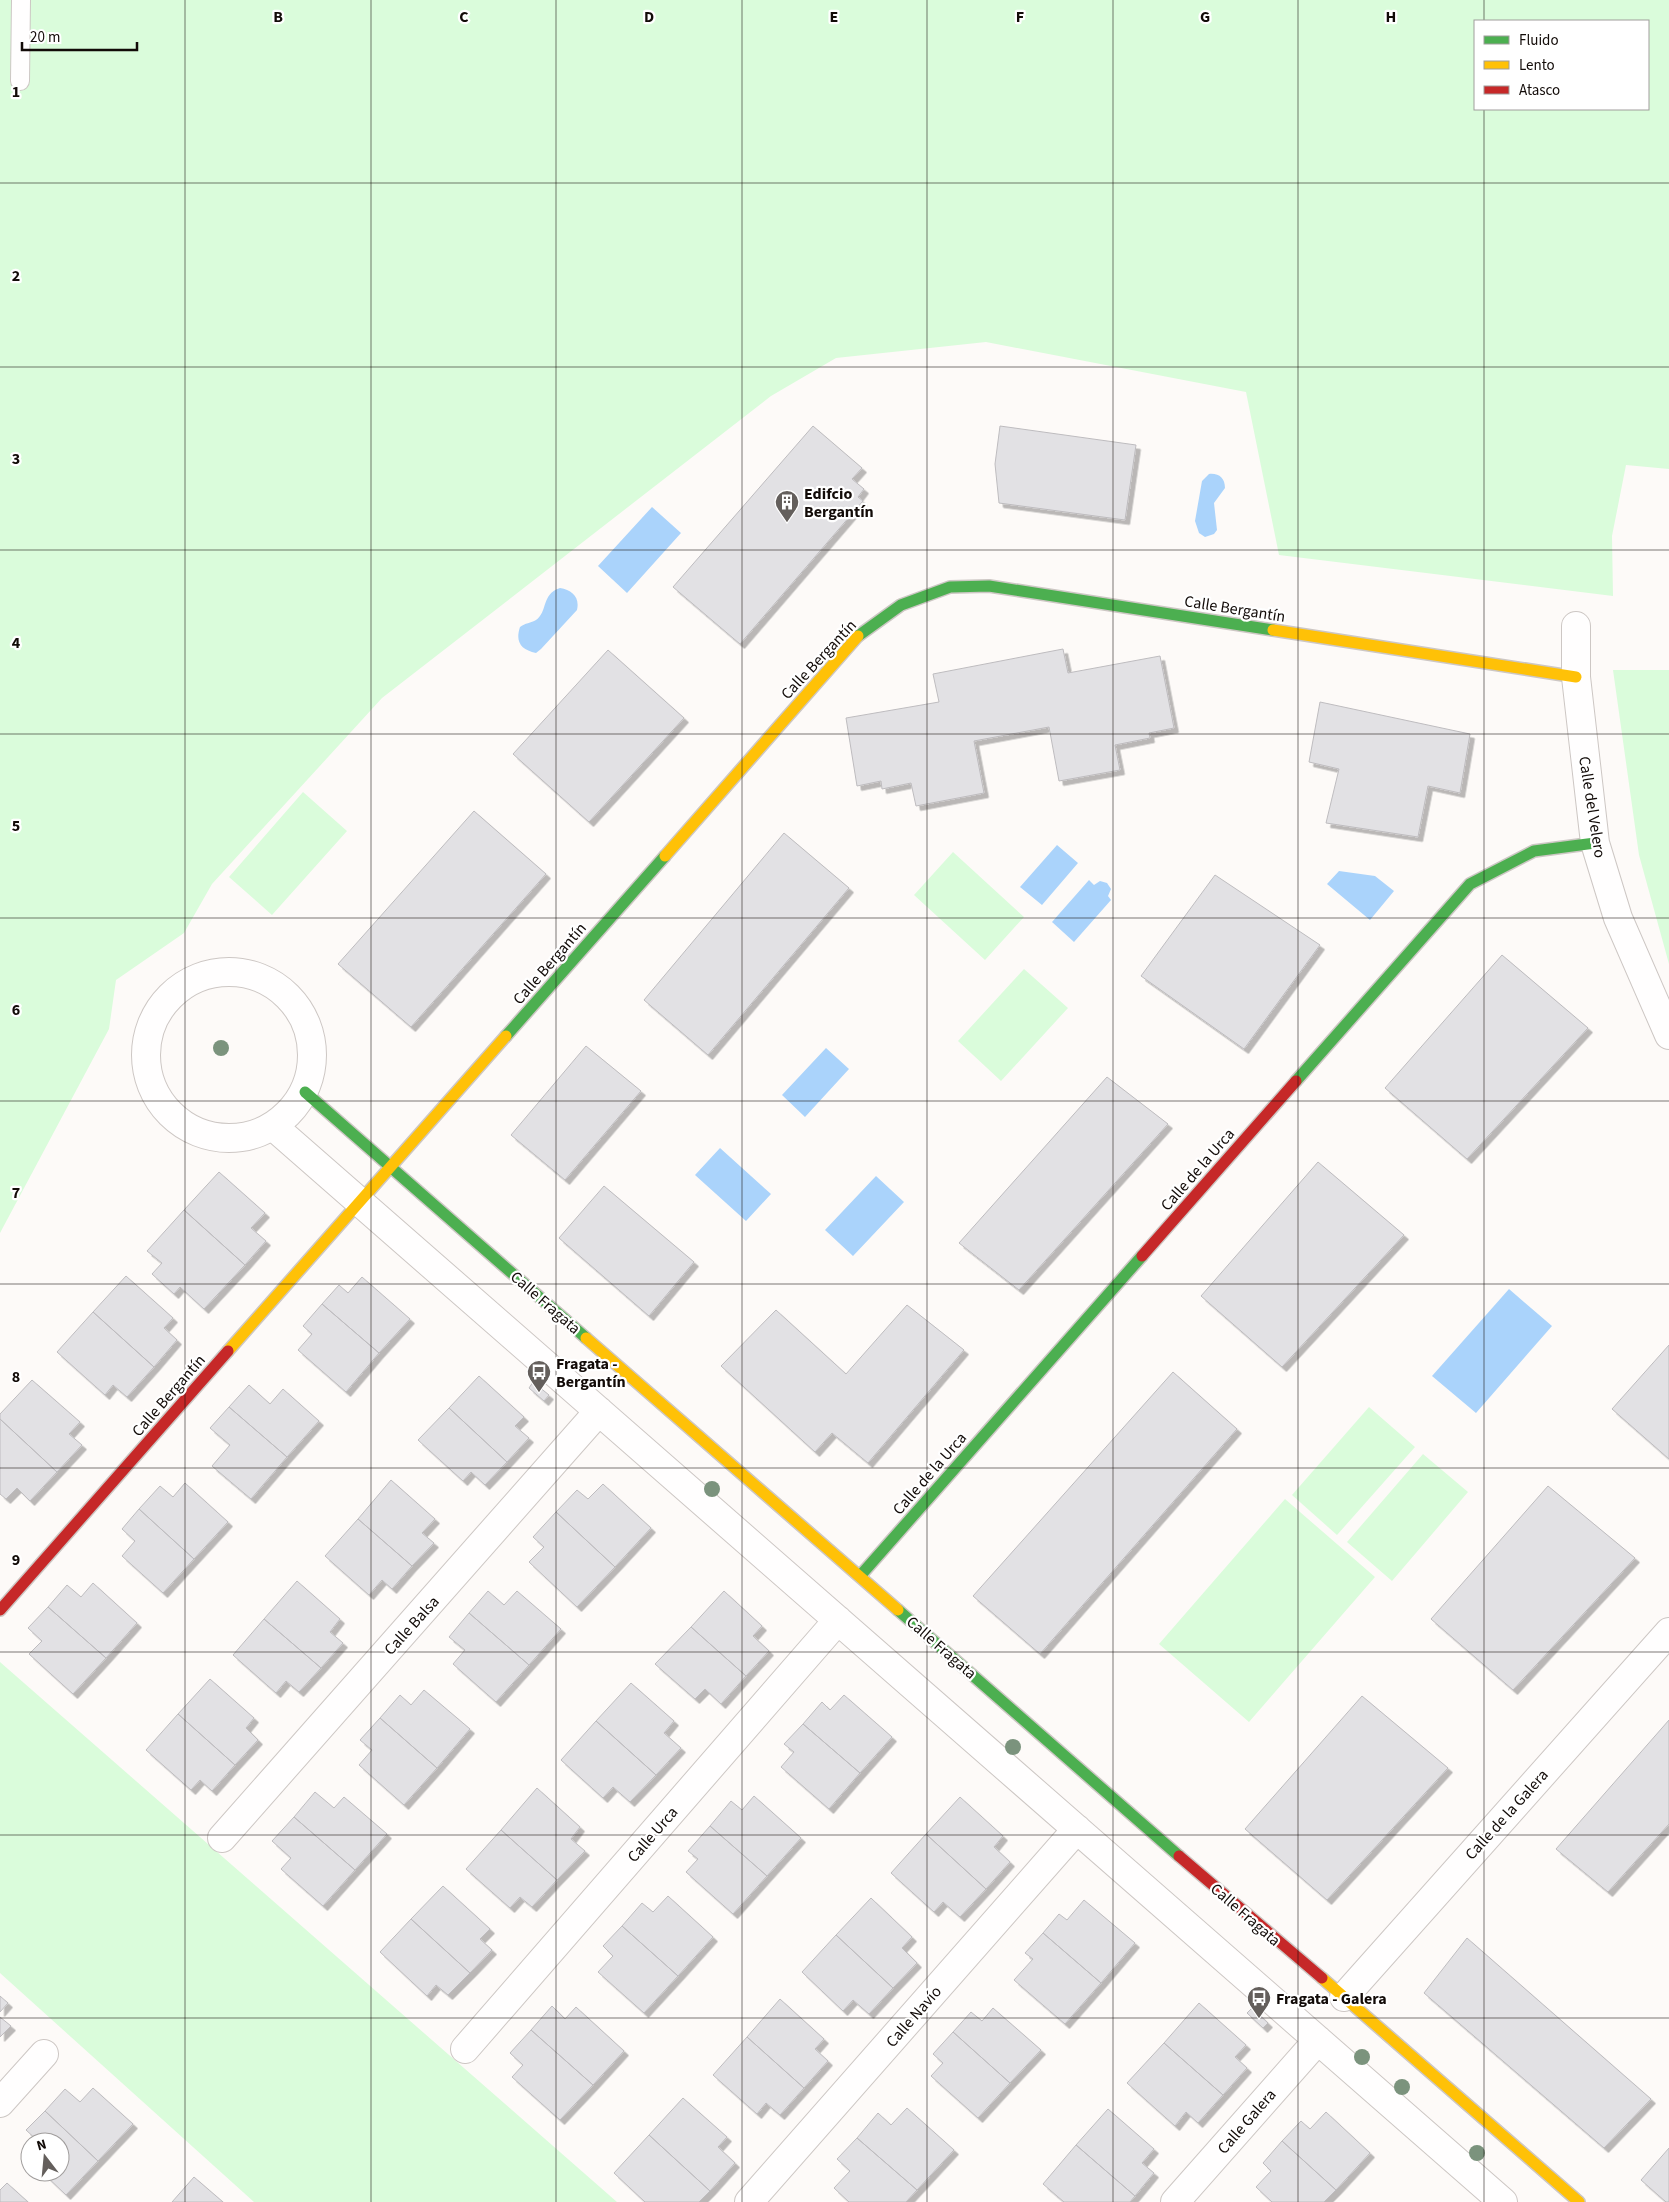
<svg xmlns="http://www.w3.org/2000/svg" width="1669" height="2202" font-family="'Source Sans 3',sans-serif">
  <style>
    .green { fill: #dafcdb; fill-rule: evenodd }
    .water { fill: #aad3fb }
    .building { fill: #e2e1e4; stroke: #bebcbf; filter: url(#shadow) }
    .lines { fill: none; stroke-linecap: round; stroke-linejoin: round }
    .lane-casing { stroke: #cdc7c4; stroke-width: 20 }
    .street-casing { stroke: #cdc7c4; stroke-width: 30 }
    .fast-casing { stroke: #cdc7c4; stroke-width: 14 }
    .slow-casing { stroke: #cdc7c4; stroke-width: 14 }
    .jam-casing { stroke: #cdc7c4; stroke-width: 14 }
    .lane { stroke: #fffefe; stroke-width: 18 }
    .street { stroke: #fffefe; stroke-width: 28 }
    .fast { stroke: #4caf50; stroke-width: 11 }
    .slow { stroke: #ffc107; stroke-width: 11 }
    .jam { stroke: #c62828; stroke-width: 11 }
    .tree { fill: #7b937d }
    .grid { fill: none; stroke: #120b08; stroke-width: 1; stroke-opacity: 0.55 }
    .labels { text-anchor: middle; stroke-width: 4.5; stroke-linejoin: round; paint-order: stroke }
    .poi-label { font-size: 16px; font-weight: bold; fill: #120b08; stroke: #fff; text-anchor: start }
    .street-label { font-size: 16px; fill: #120b08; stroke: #fff }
    .grid-label { font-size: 16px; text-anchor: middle; font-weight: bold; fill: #120b08; stroke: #fff; stroke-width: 4.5; stroke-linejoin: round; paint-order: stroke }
  </style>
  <defs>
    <filter id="shadow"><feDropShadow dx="4.5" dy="4.5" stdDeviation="0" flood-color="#0004"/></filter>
  </defs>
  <rect width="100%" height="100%" fill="#fdfaf8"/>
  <!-- green -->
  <path class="green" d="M0 0H1669V469L1626 465 1612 536 1613 596 1279 555 1246 392 986 342 836 358 771 396 382 698 212 884 184 933 116 980 109 1029 0 1233ZM1475 21H1648V109H1475Z
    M1613 670H1669V964L1639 855Z
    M303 792 347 831 272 915 229 877Z
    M953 852 1024 917 985 960 914 895Z
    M1024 969 1068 1008 1001 1081 958 1041Z
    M1369 1407 1415 1447 1337 1535 1292 1495Z
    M1423 1454 1468 1492 1392 1581 1347 1542Z
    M1285 1499 1375 1577 1249 1722 1159 1644Z
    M0 1662 617 2202H254L0 1973Z"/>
  <!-- water -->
  <path class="water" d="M1209 474C1219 473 1225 478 1225 488L1214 503 1217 530 1214 534 1205 537 1199 533 1195 521 1202 481Z
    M652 507 681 533 627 593 598 566Z
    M560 588C572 590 580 597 577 610L541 649 536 653C521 650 515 642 520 627 525 623 531 623 536 620 548 612 541 594 560 588Z
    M1057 845 1078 863 1042 905 1020 887Z
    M1339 871 1375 876 1394 891 1370 920 1327 884Z
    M1089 880 1094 885 1100 881 1107 883 1111 889 1108 896 1111 900 1074 942 1052 922Z
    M826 1048 849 1069 805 1117 782 1095Z
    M720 1148 771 1194 746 1221 695 1175Z
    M876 1176 904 1202 853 1256 825 1230Z
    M1509 1289 1552 1326 1476 1413 1432 1376Z"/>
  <!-- building -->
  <path class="building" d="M813 426 862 468 852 479 864 489 858 497 863 501 740 644 673 587Z
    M1000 426 1136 445 1125 520 999 503 995 464Z
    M1063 649 1068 673 1160 656 1174 728 1149 733 1150 738 1115 745 1120 770 1059 781 1049 727 974 741 984 793 916 806 911 783 882 789 881 781 857 786 846 718 939 702 933 674Z
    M608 650 684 718 589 822 513 754Z
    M1320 702 1470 734 1460 793 1428 786 1418 837 1326 823 1339 769 1309 762Z
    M474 811 546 874 411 1027 338 964Z
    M784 833 849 888 708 1055 644 1000Z
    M1215 875 1320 945 1244 1049 1141 976Z
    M1502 955 1588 1028 1467 1159 1385 1088Z
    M586 1046 641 1091 565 1180 511 1135Z
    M1107 1077 1168 1124 1019 1290 959 1243Z
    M1318 1162 1404 1235 1282 1367 1201 1296Z
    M219 1172 265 1213 251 1228 266 1241 245 1265 184 1210Z
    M604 1186 694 1262 649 1316 559 1238Z
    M184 1210 245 1265 204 1309 180 1287 174 1294 152 1274 162 1263 147 1251Z
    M126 1276 173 1318 164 1328 177 1340 154 1367 93 1312Z
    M362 1277 410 1319 379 1353 322 1304 339 1285 348 1293Z
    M322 1304 379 1353 346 1392 298 1350 312 1334 303 1326Z
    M907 1305 964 1350 868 1463 832 1433 815 1452 721 1366 776 1310 846 1374Z
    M93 1312 154 1367 127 1397 113 1385 105 1395 57 1352Z
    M1669 1345V1459L1612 1409Z
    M1173 1372 1237 1429 1040 1654 973 1596Z
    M479 1376 524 1417 515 1426 529 1438 507 1462 449 1408Z
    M32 1380 80 1422 69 1434 82 1445 57 1472 0 1419V1414Z
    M533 1382 549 1395 544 1401 529 1388Z
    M249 1385 270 1404 283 1389 319 1421 287 1457 229 1407Z
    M229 1407 287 1457 251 1499 212 1466 230 1445 210 1428Z
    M449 1408 507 1462 485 1485 471 1472 463 1481 418 1440Z
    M0 1419 57 1472 30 1501 17 1488 6 1499 0 1494Z
    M391 1480 435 1519 422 1533 434 1543 412 1566 358 1519Z
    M185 1483 228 1522 194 1559 139 1509 160 1486 173 1497Z
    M603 1484 651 1528 615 1567 556 1512 577 1490 588 1499Z
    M1548 1486 1635 1558 1513 1690 1431 1619Z
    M139 1509 194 1559 163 1593 122 1556 135 1541 122 1529Z
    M556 1512 615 1567 577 1607 529 1562 544 1547 533 1537Z
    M358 1519 412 1566 392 1589 382 1580 369 1595 325 1556Z
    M297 1581 340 1619 330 1632 343 1643 321 1668 264 1619Z
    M93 1583 137 1623 106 1658 48 1607 67 1585 81 1597Z
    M488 1591 504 1605 517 1591 561 1629 529 1665 469 1613Z
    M724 1591 762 1626 753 1636 769 1651 746 1676 691 1627Z
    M48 1607 106 1658 73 1694 29 1654 42 1641 28 1628Z
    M469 1613 529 1665 496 1702 453 1664 465 1650 449 1637Z
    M264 1619 321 1668 299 1692 286 1681 276 1693 233 1655Z
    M691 1627 746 1676 721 1704 705 1689 695 1699 655 1664Z
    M210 1679 254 1718 246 1728 258 1740 235 1765 178 1714Z
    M631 1683 674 1721 664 1733 681 1748 656 1775 596 1721Z
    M424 1690 470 1729 437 1768 380 1718 400 1695 411 1705Z
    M844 1695 892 1737 860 1773 803 1724 822 1702 830 1710Z
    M1362 1696 1448 1768 1327 1900 1245 1829Z
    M178 1714 235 1765 212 1791 200 1780 191 1790 146 1750Z
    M380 1718 437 1768 404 1805 359 1765 372 1750 360 1740Z
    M1669 1720V1824L1608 1892 1556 1849Z
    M596 1721 656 1775 630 1802 613 1787 603 1798 561 1760Z
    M803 1724 860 1773 829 1809 781 1767 794 1752 784 1744Z
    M537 1788 580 1827 571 1839 585 1851 557 1880 501 1830Z
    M315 1792 334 1808 344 1797 387 1834 355 1870 294 1817Z
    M754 1796 801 1838 767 1876 710 1826 731 1801 742 1810Z
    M960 1797 1003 1836 994 1847 1010 1862 986 1889 926 1834Z
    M294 1817 355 1870 323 1906 281 1869 291 1858 272 1841Z
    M710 1826 767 1876 733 1914 686 1872 698 1859 688 1851Z
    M501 1830 557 1880 532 1907 520 1897 510 1908 466 1869Z
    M926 1834 986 1889 960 1917 943 1902 934 1912 891 1873Z
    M443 1886 490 1929 480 1939 492 1950 470 1973 411 1919Z
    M668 1896 713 1937 678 1976 622 1926 642 1903 653 1912Z
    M871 1898 912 1937 902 1948 917 1963 893 1988 836 1935Z
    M1084 1900 1135 1943 1101 1983 1043 1933 1059 1914 1067 1920Z
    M411 1919 470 1973 448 1995 436 1985 427 1996 380 1952Z
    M622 1926 678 1976 644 2013 598 1972 613 1956 603 1946Z
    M1043 1933 1101 1983 1065 2024 1014 1980 1033 1959 1025 1953Z
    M836 1935 893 1988 869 2014 853 2000 843 2011 802 1972Z
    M1467 1938 1651 2099 1604 2148 1424 1993Z
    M0 1996 8 2003 0 2012Z
    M780 1999 824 2039 815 2049 828 2061 804 2088 747 2037Z
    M1199 2003 1246 2045 1235 2057 1247 2068 1223 2095 1164 2043Z
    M552 2006 565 2019 576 2007 624 2051 593 2085 531 2030Z
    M993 2008 1041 2050 1010 2083 953 2032 971 2012 982 2021Z
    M1252 2008 1268 2023 1263 2028 1247 2013Z
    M0 2017 11 2026 0 2037Z
    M531 2030 593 2085 560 2120 512 2077 523 2065 510 2053Z
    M953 2032 1010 2083 978 2118 931 2076 943 2063 933 2054Z
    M747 2037 804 2088 780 2115 766 2103 757 2114 713 2075Z
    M1164 2043 1223 2095 1198 2123 1186 2112 1175 2126 1127 2083Z
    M93 2088 133 2124 98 2161 45 2111 65 2089 80 2102Z
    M683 2098 727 2137 718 2147 735 2163 710 2191 649 2135Z
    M907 2108 954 2150 917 2190 857 2138 878 2113 891 2125Z
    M1108 2109 1154 2149 1142 2163 1154 2173 1135 2196 1076 2145Z
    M45 2111 98 2161 66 2195 42 2172H60V2142H39L26 2130Z
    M1326 2112 1370 2153 1336 2190 1282 2141 1301 2121 1310 2129Z
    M649 2135 710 2191 699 2202H645L614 2173Z
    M857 2138 917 2190 906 2202H849L834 2188 850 2171 837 2159Z
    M1282 2141 1336 2190 1324 2202H1272L1256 2187 1271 2171 1263 2163Z
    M1076 2145 1135 2196 1130 2202H1064L1043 2184Z
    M1669 2148V2202H1666L1641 2180Z
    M194 2177 223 2202H172Z
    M7 2183 28 2202H0V2190Z"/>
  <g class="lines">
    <!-- lane casing -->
    <g class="lane-casing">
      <path id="lane" d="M20 81 21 0"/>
    </g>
    <!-- street casing -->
    <g class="street-casing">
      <path id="street" d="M1576 626V677L1595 843 1618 918 1669 1035
        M146 1055a83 83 0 1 1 166 0a83 83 0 1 1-166 0Z
        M274 1127 1503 2202
        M222 1838 599 1411
        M1344 1997 1669 1632
        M465 2049 838 1620
        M0 2103 44 2054
        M749 2202 1077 1829
        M1175 2202 1318 2040"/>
    </g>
    <!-- fast casing -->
    <g class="fast-casing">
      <path id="fast" d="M858 636 901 605 950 587 989 586 1273 630
        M506 1036 665 856
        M1296 1081 1470 884 1534 851 1595 843
        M305 1092 586 1338
        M860 1576 1142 1256
        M898 1610 1179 1856"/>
    </g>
    <!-- slow casing -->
    <g class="slow-casing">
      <path id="slow" d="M1273 630 1576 677
        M665 856 858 636
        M586 1338 898 1610
        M228 1351 506 1036
        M1322 1978 1579 2202"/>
    </g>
    <!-- jam casing -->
    <g class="jam-casing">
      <path id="jam" d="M1142 1256 1296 1081
        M0 1610 228 1351
        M1179 1856 1322 1978"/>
    </g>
    <!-- lane -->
    <use href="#lane" class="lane"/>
    <!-- street -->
    <use href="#street" class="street"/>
    <!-- fast -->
    <use href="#fast" class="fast"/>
    <!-- slow -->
    <use href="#slow" class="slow"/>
    <!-- jam -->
    <use href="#jam" class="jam"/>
  </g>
  <!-- trees -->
  <g class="tree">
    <circle cx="221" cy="1048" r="8"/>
    <circle cx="712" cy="1489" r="8"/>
    <circle cx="1013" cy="1747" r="8"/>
    <circle cx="1362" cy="2057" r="8"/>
    <circle cx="1402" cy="2087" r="8"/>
    <circle cx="1477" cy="2153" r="8"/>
  </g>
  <!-- grid -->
  <path class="grid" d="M185 0V2202M371 0V2202M556 0V2202M742 0V2202M927 0V2202M1113 0V2202M1298 0V2202M1484 0V21M1484 109V2202M0 183H1669M0 367H1669M0 550H1669M0 734H1669M0 918H1669M0 1101H1669M0 1284H1669M0 1468H1669M0 1652H1669M0 1835H1669M0 2018H1669"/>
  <!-- icons -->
  <defs>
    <g id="building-pin" transform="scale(1.25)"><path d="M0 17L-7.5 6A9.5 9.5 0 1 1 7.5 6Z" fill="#645f5c" stroke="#fff"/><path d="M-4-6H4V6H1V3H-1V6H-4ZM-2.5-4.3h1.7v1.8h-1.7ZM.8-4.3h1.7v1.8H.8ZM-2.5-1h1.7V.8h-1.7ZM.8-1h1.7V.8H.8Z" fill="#fff"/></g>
    <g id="bus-pin" transform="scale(1.25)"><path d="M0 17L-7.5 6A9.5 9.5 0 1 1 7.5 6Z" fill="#645f5c" stroke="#fff"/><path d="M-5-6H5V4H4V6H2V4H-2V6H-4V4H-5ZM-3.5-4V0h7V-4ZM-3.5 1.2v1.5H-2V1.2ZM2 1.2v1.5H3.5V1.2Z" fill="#fff"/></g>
  </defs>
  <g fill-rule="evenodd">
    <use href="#building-pin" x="787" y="502"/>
    <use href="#bus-pin" x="539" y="1372"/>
    <use href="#bus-pin" x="1259" y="1998"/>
  </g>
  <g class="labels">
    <!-- poi labels -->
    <g class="poi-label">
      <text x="804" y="499">Edifcio<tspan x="804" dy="18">Bergantín</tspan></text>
      <text x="556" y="1369">Fragata -<tspan x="556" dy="18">Bergantín</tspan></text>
      <text x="1276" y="2004">Fragata - Galera</text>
    </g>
    <!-- street labels -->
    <g class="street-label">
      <text transform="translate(1235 608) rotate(9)" y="6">Calle Bergantín</text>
      <text transform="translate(818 659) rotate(-47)" y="6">Calle Bergantín</text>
      <text transform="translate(1593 807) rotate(81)" y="6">Calle del Velero</text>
      <text transform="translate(549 963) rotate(-49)" y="6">Calle Bergantín</text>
      <text transform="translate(1197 1169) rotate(-49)" y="6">Calle de la Urca</text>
      <text transform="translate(546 1302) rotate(41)" y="6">Calle Fragata</text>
      <text transform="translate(168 1395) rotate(-49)" y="6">Calle Bergantín</text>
      <text transform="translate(929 1473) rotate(-49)" y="6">Calle de la Urca</text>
      <text transform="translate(411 1625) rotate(-48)" y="6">Calle Balsa</text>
      <text transform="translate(942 1647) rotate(41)" y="6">Calle Fragata</text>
      <text transform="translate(1506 1814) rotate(-48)" y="6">Calle de la Galera</text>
      <text transform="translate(652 1834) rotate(-49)" y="6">Calle Urca</text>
      <text transform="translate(1246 1914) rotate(41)" y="6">Calle Fragata</text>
      <text transform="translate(913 2016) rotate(-49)" y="6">Calle Navío</text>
      <text transform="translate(1246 2121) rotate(-49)" y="6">Calle Galera</text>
    </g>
  </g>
  <g class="grid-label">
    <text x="278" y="22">B</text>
    <text x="464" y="22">C</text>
    <text x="649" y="22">D</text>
    <text x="834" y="22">E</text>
    <text x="1020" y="22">F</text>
    <text x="1205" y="22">G</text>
    <text x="1391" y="22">H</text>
    <text x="16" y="97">1</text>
    <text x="16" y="281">2</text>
    <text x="16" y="464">3</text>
    <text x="16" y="648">4</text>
    <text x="16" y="831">5</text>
    <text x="16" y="1015">6</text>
    <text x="16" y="1198">7</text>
    <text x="16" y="1382">8</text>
    <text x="16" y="1565">9</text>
  </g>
  <!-- legend -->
  <rect x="1474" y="20" width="175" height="90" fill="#ffffff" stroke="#a09d9c"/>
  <rect x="1484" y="36" width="25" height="8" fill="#4caf50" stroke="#a09d9c"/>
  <text x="1519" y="45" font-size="15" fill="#120b08">Fluido</text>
  <rect x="1484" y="61" width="25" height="8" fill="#ffc107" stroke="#a09d9c"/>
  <text x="1519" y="70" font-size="15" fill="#120b08">Lento</text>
  <rect x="1484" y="86" width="25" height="8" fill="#c62828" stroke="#a09d9c"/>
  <text x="1519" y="95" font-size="15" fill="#120b08">Atasco</text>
  <!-- north arrow -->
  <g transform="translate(45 2157) rotate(344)"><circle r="24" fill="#ffffff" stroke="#a09d9c"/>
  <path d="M0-4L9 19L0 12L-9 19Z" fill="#645f5c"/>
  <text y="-8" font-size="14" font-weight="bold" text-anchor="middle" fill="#120b08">N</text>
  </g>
  <!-- scale -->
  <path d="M22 42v8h115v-8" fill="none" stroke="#120b08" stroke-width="2.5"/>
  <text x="30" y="42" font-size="15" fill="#120b08" stroke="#ffffff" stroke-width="4" paint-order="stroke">20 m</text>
</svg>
